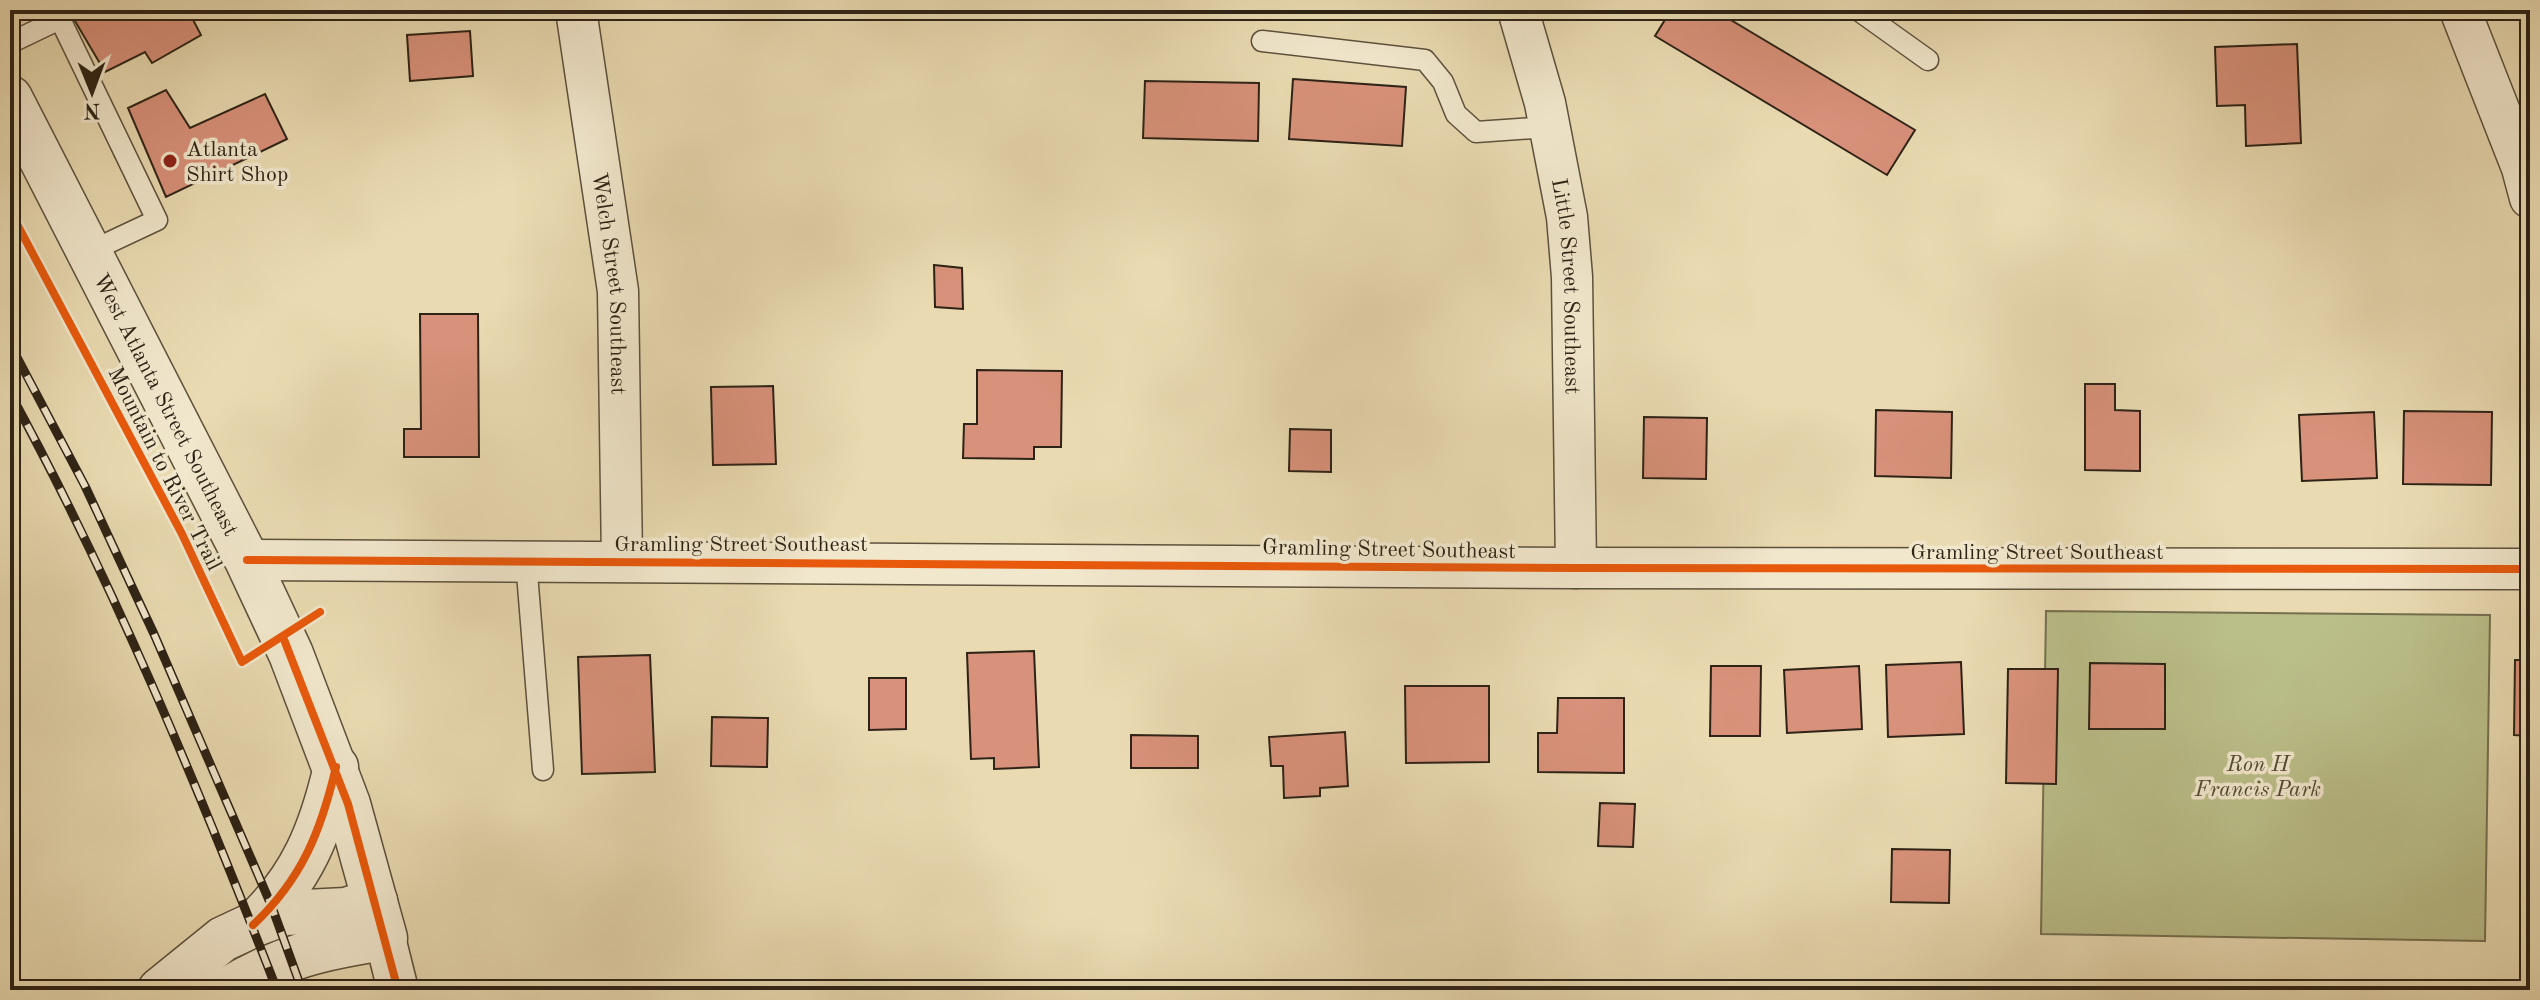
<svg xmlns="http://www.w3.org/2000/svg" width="2540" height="1000" font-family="'Old Standard TT',serif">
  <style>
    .green { fill: #babe89; stroke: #747050; stroke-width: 2 }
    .building { fill: #d8917a; stroke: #2d2316; stroke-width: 2 }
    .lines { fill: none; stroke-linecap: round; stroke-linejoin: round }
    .service-casing { stroke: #5c513d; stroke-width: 23 }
    .minor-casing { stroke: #5c513d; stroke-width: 43 }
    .tertiary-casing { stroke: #5c513d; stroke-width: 47 }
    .service { stroke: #f1e7cc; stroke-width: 20 }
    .minor { stroke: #f1e7cc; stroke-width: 40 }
    .tertiary { stroke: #f1e7cc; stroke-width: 44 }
    .rail-casing { stroke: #2d2316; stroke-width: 9 }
    .rail { stroke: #f1e7cc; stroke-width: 6; stroke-dasharray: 18; stroke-linecap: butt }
    .cycleway-casing { stroke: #f1e7cc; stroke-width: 13 }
    .cycleway { stroke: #e8590c; stroke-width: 8 }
    .poi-dot { fill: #8f2418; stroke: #f1e7cc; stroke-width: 3 }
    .labels { text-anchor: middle; stroke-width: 7; stroke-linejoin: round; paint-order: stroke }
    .poi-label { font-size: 22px; fill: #2d2316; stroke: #f1e7cc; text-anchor: start }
    .street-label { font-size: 22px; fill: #2d2316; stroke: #f1e7cc }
    .park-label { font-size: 22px; font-style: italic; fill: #504a33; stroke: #f1e7cc }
  </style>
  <rect width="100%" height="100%" fill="#e9dab1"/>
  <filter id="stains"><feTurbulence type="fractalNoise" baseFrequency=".0025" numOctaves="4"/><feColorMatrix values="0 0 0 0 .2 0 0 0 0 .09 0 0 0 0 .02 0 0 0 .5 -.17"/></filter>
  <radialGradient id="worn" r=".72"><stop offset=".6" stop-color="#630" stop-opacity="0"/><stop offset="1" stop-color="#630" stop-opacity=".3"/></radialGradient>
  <!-- green -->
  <path class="green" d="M2046 611 2490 615 2485 941 2041 934Z"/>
  <!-- building -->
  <path class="building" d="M83 10H188L201 35 152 63 145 52 105 72 72 16Z
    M1671 10H1714L1915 130 1887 175 1655 36Z
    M470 31 473 76 410 81 407 35Z
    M2297 44 2301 143 2246 146 2245 105 2217 106 2215 47Z
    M1293 79 1406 87 1402 146 1289 139Z
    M1145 81 1259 83 1258 141 1143 138Z
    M166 90 190 128 265 94 287 139 166 197 128 108Z
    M934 265 962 268 963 309 935 307Z
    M420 314H478L479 457H404V429H421Z
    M977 370 1062 371 1061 447H1034V459L963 458 964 424H977Z
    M2085 384H2115V410L2140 411V471L2085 470Z
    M773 386 776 464 713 465 711 387Z
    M1876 410 1952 412 1951 478 1875 476Z
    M2404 411 2492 412 2491 485 2403 484Z
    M2374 412 2377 478 2302 481 2299 415Z
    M1644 417 1707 418 1706 479 1643 478Z
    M1290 429 1331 430V472L1289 471Z
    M1034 651 1039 767 994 769V758L971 759 967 653Z
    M650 655 655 772 582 774 578 657Z
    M2515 660H2530V736L2514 735Z
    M1961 662 1964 734 1888 737 1886 665Z
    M2090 663 2165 664V729H2089Z
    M1711 666H1761L1760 736H1710Z
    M1859 666 1862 729 1787 733 1784 670Z
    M2008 669H2058L2056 784 2006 783Z
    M869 678H906V729L869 730Z
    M1405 686H1489V762L1406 763Z
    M1558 698H1624V773L1538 772V733H1557Z
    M712 717 768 718 767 767 711 766Z
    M1345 732 1348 786 1320 788V796L1284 798 1283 766H1271L1269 737Z
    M1131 735 1198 736V768H1131Z
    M1600 803 1635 804 1633 847 1598 846Z
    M1892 849 1950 850 1949 903 1891 902Z"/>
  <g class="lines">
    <!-- service casing -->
    <g class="service-casing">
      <path id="service" d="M1858 10 1928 60
        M1262 41 1425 60 1443 82 1456 114 1476 132 1549 127
        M10 43 60 19 157 220 89 252
        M526 561 543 770"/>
    </g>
    <!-- minor casing -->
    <g class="minor-casing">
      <g id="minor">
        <path id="s1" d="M576 10 618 291 622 561"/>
        <path id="s2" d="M1518 10 1545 103 1567 217 1572 277 1576 568"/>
        <path d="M2460 10 2522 168 2530 198"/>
        <path d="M247 560 1576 568 2530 569"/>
        <path d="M385 938 398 990"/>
      </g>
    </g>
    <!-- tertiary casing -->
    <g class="tertiary-casing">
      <g id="tertiary">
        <path id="s3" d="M10 98 247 560 291 654 348 804 385 938C324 947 280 957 227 990"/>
        <path d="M253 925C302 879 321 831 336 767"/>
        <path d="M160 990 223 939 253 925 285 913 346 910 375 901"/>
      </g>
    </g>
    <!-- service -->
    <use href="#service" class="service"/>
    <!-- minor -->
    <use href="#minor" class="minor"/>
    <!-- tertiary -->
    <use href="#tertiary" class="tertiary"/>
    <!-- rail casing -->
    <g class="rail-casing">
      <path id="rail" d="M10 344 85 486 154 634 272 907 302 990
        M10 393C114 584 198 787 277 990"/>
    </g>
    <!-- rail -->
    <use href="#rail" class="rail"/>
    <!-- cycleway casing -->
    <g class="cycleway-casing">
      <path id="cycleway" d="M10 211 182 534 242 662 320 612
        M247 560 1576 568 2530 569
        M283 637 348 804 398 990
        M253 925C302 879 321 831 336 767"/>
    </g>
    <!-- cycleway -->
    <use href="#cycleway" class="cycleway"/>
  </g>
  <!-- markers -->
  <circle class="poi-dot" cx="170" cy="161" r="8"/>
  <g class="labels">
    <!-- poi labels -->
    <g class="poi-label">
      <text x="186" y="156">Atlanta<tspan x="186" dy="25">Shirt Shop</tspan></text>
    </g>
    <!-- street labels -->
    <g class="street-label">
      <text dy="8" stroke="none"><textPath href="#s1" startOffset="276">Welch Street Southeast</textPath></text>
      <text dy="8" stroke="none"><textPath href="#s2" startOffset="282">Little Street Southeast</textPath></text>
      <text dy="8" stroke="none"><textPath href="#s3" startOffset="344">West Atlanta Street Southeast</textPath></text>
      <text transform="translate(166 468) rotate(63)" y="8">Mountain to River Trail</text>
      <text x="741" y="551">Gramling Street Southeast</text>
      <text transform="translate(1389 548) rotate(1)" y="8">Gramling Street Southeast</text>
      <text x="2037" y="559">Gramling Street Southeast</text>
    </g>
    <!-- park labels -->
    <g class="park-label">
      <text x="2258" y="771">Ron H<tspan x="2258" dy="25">Francis Park</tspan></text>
    </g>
  </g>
  <!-- margin -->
  <rect width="2540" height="1000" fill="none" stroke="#e9dab1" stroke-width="40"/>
  <rect x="12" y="12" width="2516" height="976" fill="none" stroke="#2d2316" stroke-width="4"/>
  <rect x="20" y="20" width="2500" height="960" fill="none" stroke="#2d2316" stroke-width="2"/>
  <!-- north arrow -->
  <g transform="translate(92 92) rotate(179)" stroke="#f1e7cc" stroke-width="6" paint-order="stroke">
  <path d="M0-6L14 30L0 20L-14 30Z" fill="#2d2316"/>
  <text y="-12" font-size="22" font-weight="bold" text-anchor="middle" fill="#2d2316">N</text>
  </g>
  <rect width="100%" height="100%" filter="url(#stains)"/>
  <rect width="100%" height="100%" fill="url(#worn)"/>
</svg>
